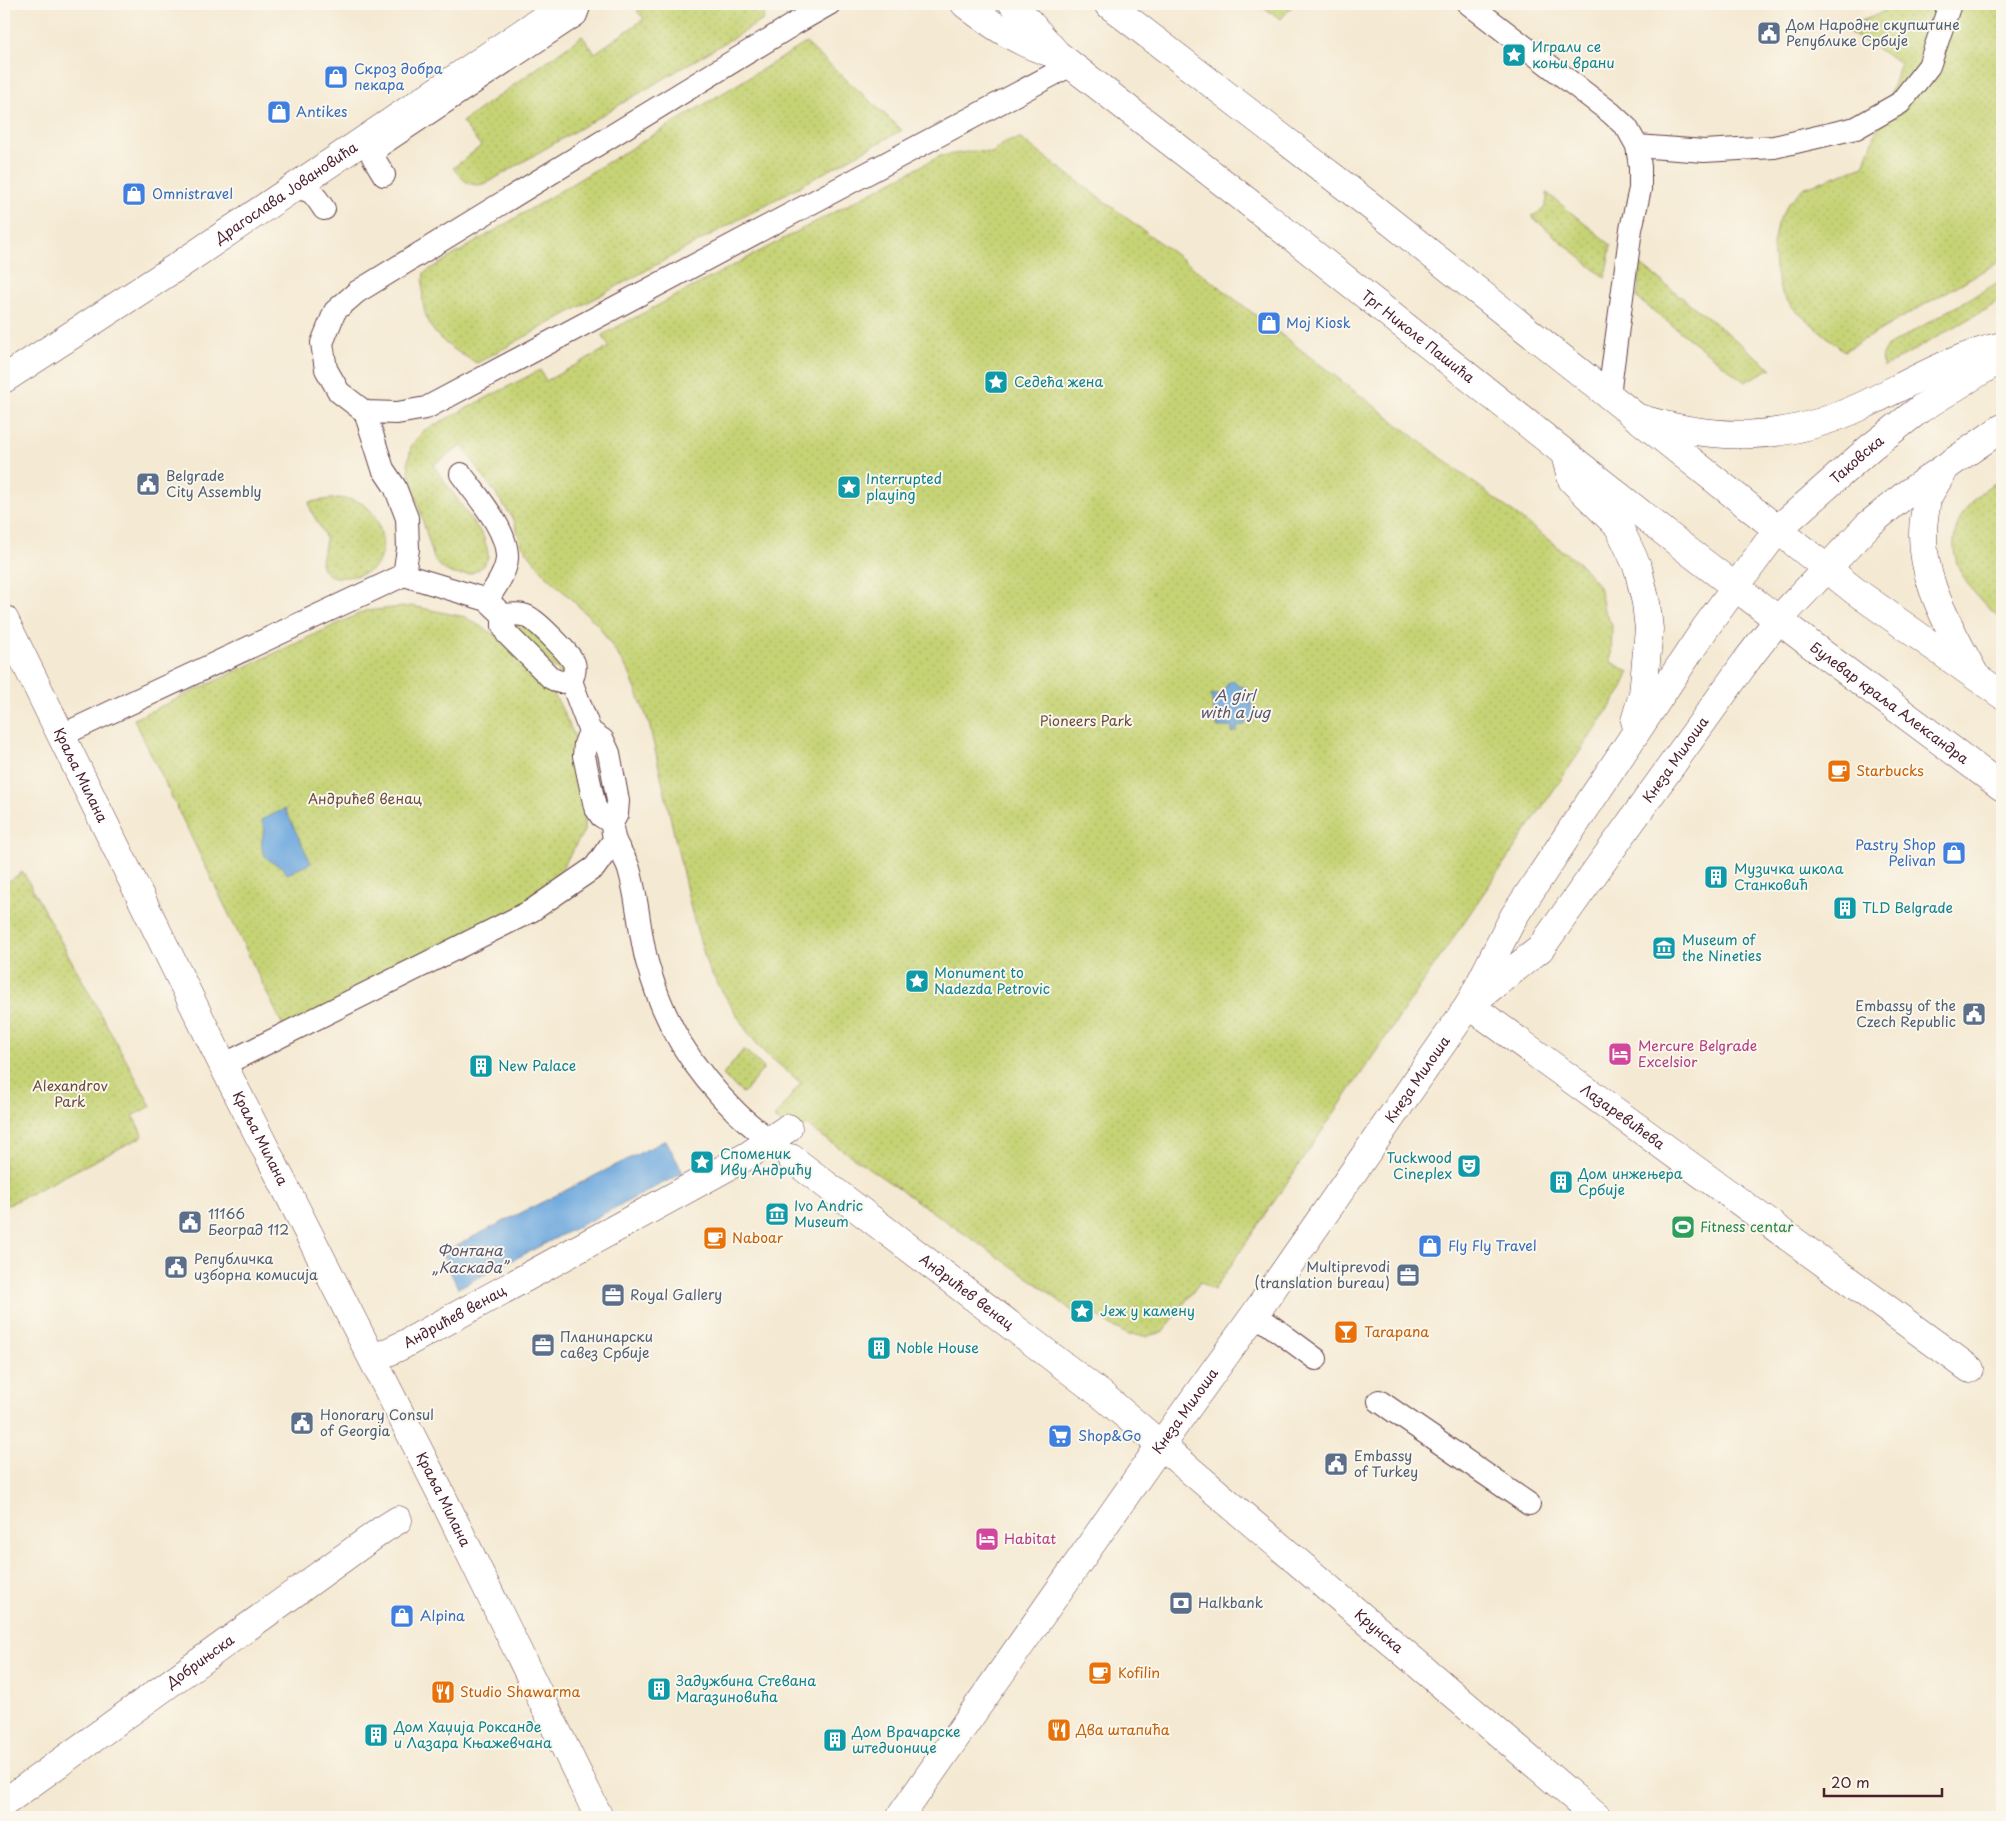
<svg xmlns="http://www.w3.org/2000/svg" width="2006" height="1821" font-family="'Playpen Sans',sans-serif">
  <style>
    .green { fill: url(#green-dots); stroke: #887950 }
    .water { fill: #6da8de; stroke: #5c6484 }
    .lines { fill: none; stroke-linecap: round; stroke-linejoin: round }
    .service-casing { stroke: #643d44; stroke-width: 24 }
    .pedestrian-casing { stroke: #643d44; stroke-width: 29 }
    .minor-casing { stroke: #643d44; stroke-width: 29 }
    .secondary-casing { stroke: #643d44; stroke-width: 29 }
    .primary-casing { stroke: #643d44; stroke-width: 29 }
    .service { stroke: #fff; stroke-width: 22 }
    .pedestrian { stroke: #fff; stroke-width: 28 }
    .minor { stroke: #fff; stroke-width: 28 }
    .secondary { stroke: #fff; stroke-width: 28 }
    .primary { stroke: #fff; stroke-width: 28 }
    .labels { text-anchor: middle; stroke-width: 4; stroke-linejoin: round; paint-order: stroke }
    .service-label { font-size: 14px; fill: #4e5e75; stroke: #fbf7ec; text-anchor: start }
    .culture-label { font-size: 14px; fill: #0d838f; stroke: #fbf7ec; text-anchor: start }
    .shop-label { font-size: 14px; fill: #366cbe; stroke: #fbf7ec; text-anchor: start }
    .street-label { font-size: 14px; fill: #4a1f2b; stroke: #fbf7ec }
    .park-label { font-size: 14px; fill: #694c3e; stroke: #fbf7ec }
    .food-label { font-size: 14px; fill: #c56008; stroke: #fbf7ec; text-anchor: start }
    .hotel-label { font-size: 14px; fill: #b23c85; stroke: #fbf7ec; text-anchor: start }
    .leisure-label { font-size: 14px; fill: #27864d; stroke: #fbf7ec; text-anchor: start }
    .water-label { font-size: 15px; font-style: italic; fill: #585673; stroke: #fbf7ec }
  </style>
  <defs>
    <pattern id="green-dots" width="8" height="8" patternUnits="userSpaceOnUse" patternTransform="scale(1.25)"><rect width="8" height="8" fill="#c6d375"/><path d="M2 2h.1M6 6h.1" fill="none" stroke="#acb565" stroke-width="1.8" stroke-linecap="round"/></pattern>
  </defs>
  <rect width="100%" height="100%" fill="#fbf7ec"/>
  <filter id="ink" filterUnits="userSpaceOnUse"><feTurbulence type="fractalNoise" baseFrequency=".02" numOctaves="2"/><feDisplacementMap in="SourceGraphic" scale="10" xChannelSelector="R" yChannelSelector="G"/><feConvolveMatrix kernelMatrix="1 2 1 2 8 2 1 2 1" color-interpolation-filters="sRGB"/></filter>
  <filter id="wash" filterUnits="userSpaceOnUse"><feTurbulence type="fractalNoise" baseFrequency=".0096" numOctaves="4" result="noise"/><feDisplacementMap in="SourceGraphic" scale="20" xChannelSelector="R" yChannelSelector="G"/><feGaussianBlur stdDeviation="1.12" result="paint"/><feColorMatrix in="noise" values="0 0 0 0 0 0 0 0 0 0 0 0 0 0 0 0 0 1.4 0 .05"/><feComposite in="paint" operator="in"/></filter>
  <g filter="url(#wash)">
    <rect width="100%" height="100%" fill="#f4e9d2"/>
    <!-- green -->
    <path class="green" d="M647 4H758C764 8 765 14 763 20L487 183C470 189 463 180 453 168L481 146 462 122 582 36 595 53 644 19 637 11Z
      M1258 4H1294L1281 19Z
      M1895 4H2002V260L1844 351 1796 311 1781 293 1775 269 1773 245 1777 224 1788 204 1803 188 1864 166 1901 63 1840 27C1860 22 1879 16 1895 4Z
      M806 43 902 130 477 363C434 340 417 323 424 273Z
      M1021 139 1215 284 1580 564 1599 586 1604 610 1612 625 1611 662 1629 672 1623 688 1214 1290 1200 1282 1163 1332 1148 1336 1129 1335 1111 1326 1092 1311 1086 1322 1039 1285 806 1125 797 1134 774 1118 801 1083 765 1053 748 1033 708 968 692 913 649 723 629 672 598 625 543 572 521 544 514 520 462 446 433 465 483 536C485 542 488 549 488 556 485 572 462 579 449 572 442 569 439 565 434 559L410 477 408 462 411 447 423 431 540 370 546 381 609 347 602 335 940 156 974 151 992 153C1002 144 1008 140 1021 139Z
      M1547 193 1611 245 1605 278 1531 216C1543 212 1548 206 1547 193Z
      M1641 265 1771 368 1745 382 1637 298Z
      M2002 280V300L1884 367C1879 359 1882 354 1886 347Z
      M2002 479V620C1959 584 1931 541 1979 494 1986 488 1995 483 2002 479Z
      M338 498C347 499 356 499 364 505 372 510 376 517 379 526 389 557 377 576 344 577 336 578 329 577 324 570 316 559 328 548 325 537 321 525 310 514 309 502Z
      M412 606 465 617 505 641 547 684 559 703 576 739 585 786 584 831 561 870 529 906 285 1030 134 719 365 611Z
      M523 624 567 666 561 675 515 628 516 625Z
      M23 872 151 1106 133 1116 143 1136 4 1207V884Z
      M744 1049 764 1068 743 1094 723 1075Z"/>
    <!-- water -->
    <path class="water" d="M1234 681 1238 686 1246 687 1248 694 1252 697 1251 706 1256 710 1257 715 1254 716V720H1246L1245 725 1237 726V731L1232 733V727H1217L1216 721 1222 719 1221 713H1214L1211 695 1222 694 1223 689 1227 686V683Z
      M285 809 311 863 287 874 283 867C263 860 257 850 265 829L261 820Z
      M666 1140 683 1173 458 1288 441 1253Z"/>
  </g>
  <g filter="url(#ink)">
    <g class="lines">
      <!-- service casing -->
      <g class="service-casing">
        <path id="service" d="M829 4 794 24 357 292 335 311 322 343 326 369 339 392 365 412 397 413 426 408 1071 65
          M1469 4 1611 113 1627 128 1637 146 1640 167V189L1631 229 1609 395
          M1637 146 1704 151 1774 147 1856 128 1900 103 1929 66 1950 4
          M384 175 373 157 379 146 576 15 580 4
          M291 189C312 188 313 193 324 209
          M461 474C477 496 508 530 507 558 506 573 495 588 487 600
          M404 575 487 600 503 615C512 614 523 613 530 618 539 623 570 654 574 663 576 669 574 675 571 681L590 731 603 740 609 753 618 801 617 814 612 823
          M503 615V626L507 634 551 678 559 682 571 681
          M590 731 585 744 584 756 595 807 601 816 612 823
          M60 736 404 575 408 549 407 518 395 487 383 469 365 412
          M612 823C612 828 613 834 614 838 617 849 626 858 629 869 638 899 639 932 647 962 664 1024 692 1069 738 1114 752 1127 768 1138 782 1151
          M223 1065 531 911 595 867 614 840
          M1255 1314 1316 1359
          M1379 1401 1529 1504"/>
      </g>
      <!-- pedestrian casing -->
      <g class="pedestrian-casing">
        <g id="pedestrian">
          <path id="s1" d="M373 1359 403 1345 749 1155 788 1128"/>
          <path d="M382 1530 398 1520"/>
        </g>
      </g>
      <!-- minor casing -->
      <g class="minor-casing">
        <g id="minor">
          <path id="s2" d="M4 379 175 268 565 4"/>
          <path id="s3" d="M1469 1005 1970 1369"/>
          <path id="s4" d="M791 1158 1102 1395 1597 1817"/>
          <path id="s5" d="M4 1803 382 1530"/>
        </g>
      </g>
      <!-- secondary casing -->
      <g class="secondary-casing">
        <g id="secondary">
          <path d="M965 4C993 26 1020 44 1055 54"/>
          <path id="s6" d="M1013 4 1057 54 1071 65 1243 198 1687 550 1810 644 2002 787"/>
          <path d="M1108 4 1372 207 1855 591 2002 695"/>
          <path id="s7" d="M4 619 223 1065 440 1492 599 1817"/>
        </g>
      </g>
      <!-- primary casing -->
      <g class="primary-casing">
        <g id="primary">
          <path d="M1636 417C1715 442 1786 442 1862 406 1908 384 1952 357 2002 346"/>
          <path d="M1565 455 1572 480 1619 527 1638 568 1646 603 1649 629 1643 694 1635 721"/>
          <path d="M1944 470C1939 479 1932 488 1928 497 1926 501 1926 507 1925 512 1914 571 1949 626 1975 675"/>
          <path id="s8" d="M1476 999 1540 949 1747 660 1778 620 1868 525 1905 495 2002 428"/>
          <path id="s9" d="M900 1817 1160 1446 1255 1314 1469 1005 1514 916 1706 627 1778 529 1871 447 1920 409 2002 358"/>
        </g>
      </g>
      <!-- service -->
      <use href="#service" class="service"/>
      <!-- pedestrian -->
      <use href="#pedestrian" class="pedestrian"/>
      <!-- minor -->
      <use href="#minor" class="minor"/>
      <!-- secondary -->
      <use href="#secondary" class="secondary"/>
      <!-- primary -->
      <use href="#primary" class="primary"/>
    </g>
  </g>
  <!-- icons -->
  <defs>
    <g id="civic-square" transform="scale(1.25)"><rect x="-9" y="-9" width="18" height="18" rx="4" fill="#5c6f8a" stroke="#fbf7ec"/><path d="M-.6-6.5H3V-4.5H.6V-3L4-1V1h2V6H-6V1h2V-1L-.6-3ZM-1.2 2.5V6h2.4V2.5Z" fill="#fff"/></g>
    <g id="sight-square" transform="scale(1.25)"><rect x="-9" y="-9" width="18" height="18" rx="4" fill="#0f9aa8" stroke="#fbf7ec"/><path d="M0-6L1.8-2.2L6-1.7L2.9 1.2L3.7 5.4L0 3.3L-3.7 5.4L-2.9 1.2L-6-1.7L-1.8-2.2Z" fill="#fff"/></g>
    <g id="shop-square" transform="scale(1.25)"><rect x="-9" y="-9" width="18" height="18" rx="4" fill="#3f7fe0" stroke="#fbf7ec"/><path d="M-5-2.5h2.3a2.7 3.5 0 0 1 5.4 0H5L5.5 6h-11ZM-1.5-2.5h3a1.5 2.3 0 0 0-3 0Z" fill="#fff"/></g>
    <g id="cafe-square" transform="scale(1.25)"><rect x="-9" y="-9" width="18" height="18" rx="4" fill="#e8710a" stroke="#fbf7ec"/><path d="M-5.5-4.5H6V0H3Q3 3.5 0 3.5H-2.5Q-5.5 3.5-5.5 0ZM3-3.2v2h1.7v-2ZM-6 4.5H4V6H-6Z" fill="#fff"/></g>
    <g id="building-square" transform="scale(1.25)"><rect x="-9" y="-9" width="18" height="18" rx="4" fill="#0f9aa8" stroke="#fbf7ec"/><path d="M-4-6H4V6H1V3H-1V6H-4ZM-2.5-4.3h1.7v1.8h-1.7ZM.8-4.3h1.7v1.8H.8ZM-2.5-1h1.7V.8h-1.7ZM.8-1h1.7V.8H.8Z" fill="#fff"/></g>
    <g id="museum-square" transform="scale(1.25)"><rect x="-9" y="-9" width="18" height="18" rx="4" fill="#0f9aa8" stroke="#fbf7ec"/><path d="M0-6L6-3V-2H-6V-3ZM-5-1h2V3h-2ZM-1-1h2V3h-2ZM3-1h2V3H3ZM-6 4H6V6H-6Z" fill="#fff"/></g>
    <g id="hotel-square" transform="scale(1.25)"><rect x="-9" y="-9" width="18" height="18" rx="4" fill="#d1479c" stroke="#fbf7ec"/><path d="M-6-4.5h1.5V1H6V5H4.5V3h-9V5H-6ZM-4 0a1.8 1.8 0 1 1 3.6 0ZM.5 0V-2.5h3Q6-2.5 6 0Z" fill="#fff"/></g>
    <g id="theatre-square" transform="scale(1.25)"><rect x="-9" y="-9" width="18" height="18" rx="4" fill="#0f9aa8" stroke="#fbf7ec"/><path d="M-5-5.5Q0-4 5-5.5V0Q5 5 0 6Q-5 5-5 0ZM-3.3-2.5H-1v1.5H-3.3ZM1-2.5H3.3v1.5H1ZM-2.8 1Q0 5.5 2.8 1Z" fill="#fff"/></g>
    <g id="stadium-square" transform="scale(1.25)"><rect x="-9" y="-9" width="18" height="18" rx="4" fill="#2e9e5b" stroke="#fbf7ec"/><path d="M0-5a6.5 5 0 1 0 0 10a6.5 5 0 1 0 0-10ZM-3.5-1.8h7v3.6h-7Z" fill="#fff"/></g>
    <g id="office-square" transform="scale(1.25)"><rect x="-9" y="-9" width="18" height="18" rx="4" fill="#5c6f8a" stroke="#fbf7ec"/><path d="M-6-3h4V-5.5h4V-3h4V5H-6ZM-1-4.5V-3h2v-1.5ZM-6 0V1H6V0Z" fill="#fff"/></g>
    <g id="bar-square" transform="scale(1.25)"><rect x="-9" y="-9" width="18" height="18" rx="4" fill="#e8710a" stroke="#fbf7ec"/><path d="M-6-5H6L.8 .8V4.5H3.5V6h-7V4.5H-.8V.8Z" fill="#fff"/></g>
    <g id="supermarket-square" transform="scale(1.25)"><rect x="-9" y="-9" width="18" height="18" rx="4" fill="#3f7fe0" stroke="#fbf7ec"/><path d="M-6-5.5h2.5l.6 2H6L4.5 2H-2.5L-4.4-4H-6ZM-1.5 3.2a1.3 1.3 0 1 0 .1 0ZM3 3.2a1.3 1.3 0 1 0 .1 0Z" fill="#fff"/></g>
    <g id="bank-square" transform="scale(1.25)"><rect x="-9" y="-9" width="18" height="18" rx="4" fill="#5c6f8a" stroke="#fbf7ec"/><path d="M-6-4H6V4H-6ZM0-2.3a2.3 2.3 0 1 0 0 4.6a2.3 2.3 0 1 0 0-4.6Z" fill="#fff"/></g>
    <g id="restaurant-square" transform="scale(1.25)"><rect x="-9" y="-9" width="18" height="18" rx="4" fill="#e8710a" stroke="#fbf7ec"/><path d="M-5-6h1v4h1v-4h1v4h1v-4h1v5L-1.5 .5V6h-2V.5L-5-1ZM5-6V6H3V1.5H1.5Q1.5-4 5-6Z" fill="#fff"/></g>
  </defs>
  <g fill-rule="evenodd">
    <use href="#civic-square" x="1769" y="33"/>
    <use href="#sight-square" x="1514" y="55"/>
    <use href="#shop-square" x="336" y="77"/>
    <use href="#shop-square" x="279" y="112"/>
    <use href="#shop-square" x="134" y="194"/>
    <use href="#shop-square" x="1269" y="323"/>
    <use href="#sight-square" x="996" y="382"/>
    <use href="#civic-square" x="148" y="484"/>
    <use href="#sight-square" x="849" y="487"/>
    <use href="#cafe-square" x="1839" y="771"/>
    <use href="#shop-square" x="1954" y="853"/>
    <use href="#building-square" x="1716" y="877"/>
    <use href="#building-square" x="1845" y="908"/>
    <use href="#museum-square" x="1664" y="948"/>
    <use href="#sight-square" x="917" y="981"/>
    <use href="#civic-square" x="1974" y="1014"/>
    <use href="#hotel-square" x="1620" y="1054"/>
    <use href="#building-square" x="481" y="1066"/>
    <use href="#sight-square" x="702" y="1162"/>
    <use href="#theatre-square" x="1469" y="1166"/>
    <use href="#building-square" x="1561" y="1182"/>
    <use href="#museum-square" x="777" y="1214"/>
    <use href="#civic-square" x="190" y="1222"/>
    <use href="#stadium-square" x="1683" y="1227"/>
    <use href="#cafe-square" x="715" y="1238"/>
    <use href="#shop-square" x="1430" y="1246"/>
    <use href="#civic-square" x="176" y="1267"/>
    <use href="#office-square" x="1408" y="1275"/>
    <use href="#office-square" x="613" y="1295"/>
    <use href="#sight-square" x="1082" y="1311"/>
    <use href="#bar-square" x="1346" y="1332"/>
    <use href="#office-square" x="543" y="1345"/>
    <use href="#building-square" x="879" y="1348"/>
    <use href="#civic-square" x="302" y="1423"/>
    <use href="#supermarket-square" x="1060" y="1436"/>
    <use href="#civic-square" x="1336" y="1464"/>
    <use href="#hotel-square" x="987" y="1539"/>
    <use href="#bank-square" x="1181" y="1603"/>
    <use href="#shop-square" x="402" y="1616"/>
    <use href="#cafe-square" x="1100" y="1673"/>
    <use href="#building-square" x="659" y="1689"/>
    <use href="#restaurant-square" x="443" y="1692"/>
    <use href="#restaurant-square" x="1059" y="1730"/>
    <use href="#building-square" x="376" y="1735"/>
    <use href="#building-square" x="835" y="1740"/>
  </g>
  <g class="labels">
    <!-- service labels -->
    <g class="service-label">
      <text x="1786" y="30">Дом Народне скупштине<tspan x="1786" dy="16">Републике Србије</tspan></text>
      <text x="166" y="481">Belgrade<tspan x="166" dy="16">City Assembly</tspan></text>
      <text x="1956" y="1011" text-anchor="end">Embassy of the<tspan x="1956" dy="16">Czech Republic</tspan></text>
      <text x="208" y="1219">11166<tspan x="208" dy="16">Београд 112</tspan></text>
      <text x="194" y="1264">Републичка<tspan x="194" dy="16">изборна комисија</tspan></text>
      <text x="1390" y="1272" text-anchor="end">Multiprevodi<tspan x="1390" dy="16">(translation bureau)</tspan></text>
      <text x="630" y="1300">Royal Gallery</text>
      <text x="560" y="1342">Планинарски<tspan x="560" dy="16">савез Србије</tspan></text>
      <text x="320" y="1420">Honorary Consul<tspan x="320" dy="16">of Georgia</tspan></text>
      <text x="1354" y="1461">Embassy<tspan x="1354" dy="16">of Turkey</tspan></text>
      <text x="1198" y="1608">Halkbank</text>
    </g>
    <!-- culture labels -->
    <g class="culture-label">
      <text x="1532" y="52">Играли се<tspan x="1532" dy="16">коњи врани</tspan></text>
      <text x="1014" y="387">Седећа жена</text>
      <text x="866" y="484">Interrupted<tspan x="866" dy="16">playing</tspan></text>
      <text x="1734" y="874">Музичка школа<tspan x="1734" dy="16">Станковић</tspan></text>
      <text x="1862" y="913">TLD Belgrade</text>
      <text x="1682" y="945">Museum of<tspan x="1682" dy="16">the Nineties</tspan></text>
      <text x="934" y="978">Monument to<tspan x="934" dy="16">Nadezda Petrovic</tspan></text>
      <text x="498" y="1071">New Palace</text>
      <text x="720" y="1159">Споменик<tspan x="720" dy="16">Иву Андрићу</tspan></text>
      <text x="1452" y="1163" text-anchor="end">Tuckwood<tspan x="1452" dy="16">Cineplex</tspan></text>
      <text x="1578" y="1179">Дом инжењера<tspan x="1578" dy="16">Србије</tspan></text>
      <text x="794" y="1211">Ivo Andric<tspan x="794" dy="16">Museum</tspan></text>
      <text x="1100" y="1316">Јеж у камену</text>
      <text x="896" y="1353">Noble House</text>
      <text x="676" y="1686">Задужбина Стевана<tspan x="676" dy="16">Магазиновића</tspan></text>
      <text x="394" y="1732">Дом Хаџија Роксанде<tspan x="394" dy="16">и Лазара Књажевчана</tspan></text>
      <text x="852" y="1737">Дом Врачарске<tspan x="852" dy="16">штедионице</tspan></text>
    </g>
    <!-- shop labels -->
    <g class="shop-label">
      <text x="354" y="74">Скроз добра<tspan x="354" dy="16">пекара</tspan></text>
      <text x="296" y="117">Antikes</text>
      <text x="152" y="199">Omnistravel</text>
      <text x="1286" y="328">Moj Kiosk</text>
      <text x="1936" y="850" text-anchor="end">Pastry Shop<tspan x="1936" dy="16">Pelivan</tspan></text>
      <text x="1448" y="1251">Fly Fly Travel</text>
      <text x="1078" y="1441">Shop&amp;Go</text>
      <text x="420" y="1621">Alpina</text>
    </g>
    <!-- street labels -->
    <g class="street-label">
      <text dy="5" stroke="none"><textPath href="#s2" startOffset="338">Драгослава Јовановића</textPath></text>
      <text dy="5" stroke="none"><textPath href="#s6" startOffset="525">Трг Николе Пашића</textPath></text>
      <text dy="5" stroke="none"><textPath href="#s9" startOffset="1665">Таковска</textPath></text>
      <text dy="5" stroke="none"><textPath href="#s6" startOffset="1122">Булевар краља Александра</textPath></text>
      <text dy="5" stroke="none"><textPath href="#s8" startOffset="314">Кнеза Милоша</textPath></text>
      <text dy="5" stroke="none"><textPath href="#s7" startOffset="174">Краља Милана</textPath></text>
      <text dy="5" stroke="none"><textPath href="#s9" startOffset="901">Кнеза Милоша</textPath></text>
      <text dy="5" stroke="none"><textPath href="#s3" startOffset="190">Лазаревићева</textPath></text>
      <text dy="5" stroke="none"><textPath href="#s7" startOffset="579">Краља Милана</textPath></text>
      <text dy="5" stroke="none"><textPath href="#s4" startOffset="221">Андрићев венац</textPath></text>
      <text dy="5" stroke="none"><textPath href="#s1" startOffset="92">Андрићев венац</textPath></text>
      <text dy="5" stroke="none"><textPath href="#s9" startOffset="496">Кнеза Милоша</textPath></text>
      <text dy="5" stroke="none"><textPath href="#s7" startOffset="984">Краља Милана</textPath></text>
      <text dy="5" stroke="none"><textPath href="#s4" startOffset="755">Крунска</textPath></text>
      <text dy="5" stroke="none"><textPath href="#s5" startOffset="242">Добрињска</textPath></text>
    </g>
    <!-- park labels -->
    <g class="park-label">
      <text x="1086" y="726">Pioneers Park</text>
      <text x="365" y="804">Андрићев венац</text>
      <text x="70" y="1091">Alexandrov<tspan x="70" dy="16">Park</tspan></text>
    </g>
    <!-- food labels -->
    <g class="food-label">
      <text x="1856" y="776">Starbucks</text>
      <text x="732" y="1243">Naboar</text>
      <text x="1364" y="1337">Tarapana</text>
      <text x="1118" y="1678">Kofilin</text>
      <text x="460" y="1697">Studio Shawarma</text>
      <text x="1076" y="1735">Два штапића</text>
    </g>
    <!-- hotel labels -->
    <g class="hotel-label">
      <text x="1638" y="1051">Mercure Belgrade<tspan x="1638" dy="16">Excelsior</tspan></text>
      <text x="1004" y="1544">Habitat</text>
    </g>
    <!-- leisure labels -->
    <g class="leisure-label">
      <text x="1700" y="1232">Fitness centar</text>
    </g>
    <!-- water labels -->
    <g class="water-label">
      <text x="1235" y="701">A girl<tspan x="1235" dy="17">with a jug</tspan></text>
      <text x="470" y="1256">Фонтана<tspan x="470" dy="17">„Каскада”</tspan></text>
    </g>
  </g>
  <!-- margin -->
  <rect width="2006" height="1821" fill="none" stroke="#fbf7ec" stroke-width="20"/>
  <!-- scale -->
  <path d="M1824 1788v8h118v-8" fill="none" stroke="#4a1f2b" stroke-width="2.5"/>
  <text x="1831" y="1788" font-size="15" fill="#4a1f2b" stroke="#fbf7ec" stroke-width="4" paint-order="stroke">20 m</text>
</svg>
